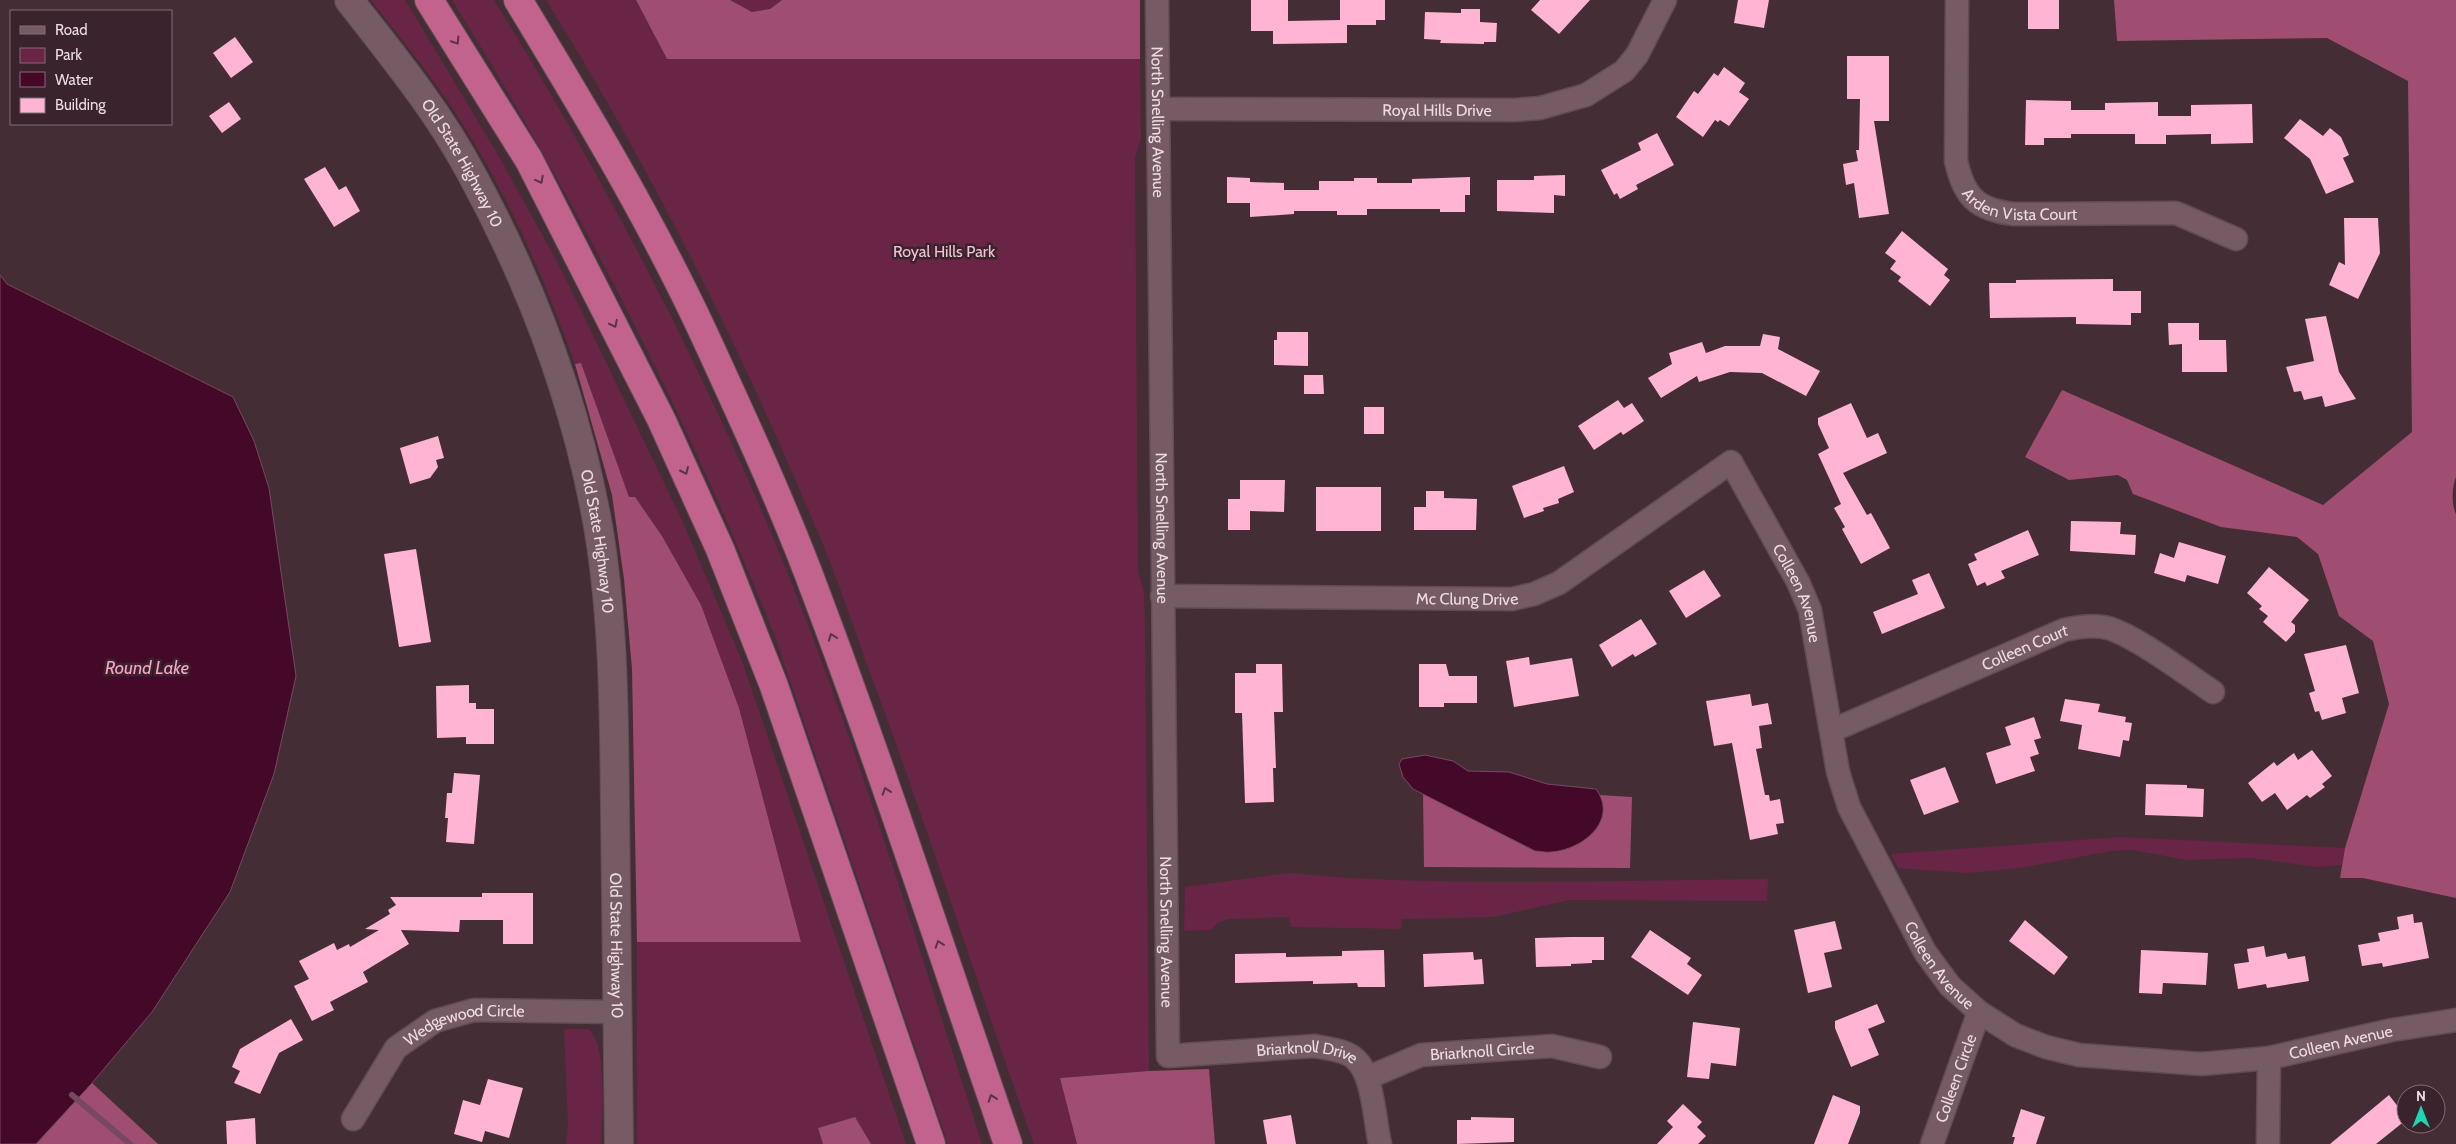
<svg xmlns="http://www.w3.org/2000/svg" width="2456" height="1144" font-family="Cabin,sans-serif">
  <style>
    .green { fill: #692545 }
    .forest { fill: #9f4e72 }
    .water { fill: #440928; stroke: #774960 }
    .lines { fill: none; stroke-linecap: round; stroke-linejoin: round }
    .stream { stroke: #774960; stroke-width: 6 }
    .building { fill: #feb4d2 }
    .minor-casing { stroke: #614c55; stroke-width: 25 }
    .tertiary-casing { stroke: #614c55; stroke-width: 30 }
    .motorway-casing { stroke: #614c55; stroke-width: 30 }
    .minor { stroke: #765b65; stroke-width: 22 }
    .tertiary { stroke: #765b65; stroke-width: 28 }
    .motorway { stroke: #c2638d; stroke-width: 28 }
    .oneway { stroke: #5c3344 }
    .labels { text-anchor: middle; stroke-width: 5; stroke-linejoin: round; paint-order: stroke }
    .street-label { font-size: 16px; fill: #eddde3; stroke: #3a232c }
    .park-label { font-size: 16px; fill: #f2c3d5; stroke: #3a232c }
    .water-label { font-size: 18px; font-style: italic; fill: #fda2c7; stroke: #3a232c }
  </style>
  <rect width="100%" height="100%" fill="#452d36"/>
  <!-- green -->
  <path class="green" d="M371 0H405L410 8 498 155 561 269 682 520 742 661 906 1144H871L855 1117 818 1128 823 1144H637V942H801L739 708 701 605 662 536 635 497 629 498 581 363 575 364C546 282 510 199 464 126 436 81 403 41 371 0Z
    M452 0H494C592 158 679 323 754 493 846 703 911 926 982 1144H948L774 634C686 414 577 201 452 0Z
    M546 0H636L667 59H1140L1141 139 1135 158 1138 571 1144 593 1145 626 1149 1071 1060 1078 1077 1144H1034C977 983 925 819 865 659 852 622 839 584 824 547 746 359 654 173 546 0Z
    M730 0H782C766 15 747 14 730 0Z
    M2120 837 2345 848 2342 865 2317 867 2250 858 2187 860 2132 850 2111 851 2026 867 1991 871 1967 873 1898 868 1891 854Z
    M1289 873C1448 888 1608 880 1768 879L1767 901 1569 900 1494 917 1402 919 1401 929 1291 927 1289 917 1229 919 1219 922 1210 930 1184 931 1185 887Z
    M564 1029H588C609 1045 601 1119 601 1144H566L568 1126Z"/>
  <!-- forest -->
  <path class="forest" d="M636 0H730L752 12 770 9 782 0H1140V59H667Z
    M2114 0H2456V477C2452 487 2451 504 2456 514V898L2363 878H2340L2345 848 2389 704 2373 641 2339 616 2318 554 2297 537 2221 527 2133 494 2127 480 2118 475 2069 480 2025 457 2062 390 2323 505 2412 432 2408 81 2327 38 2117 41Z
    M581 363 629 497H635L662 536 701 605 739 708 801 942H637L632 669 624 579 612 495 575 364Z
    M1423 793 1535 851 1603 805 1600 795 1632 797 1630 868 1424 867Z
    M1209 1069 1215 1144H1077L1060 1078 1149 1071Z
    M92 1083 158 1144H36Z
    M855 1117 871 1144H823L818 1128Z"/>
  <!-- water -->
  <path class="water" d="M0 275 7 284 233 397 254 441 269 488 296 676 274 774 230 892 152 1012 92 1083 36 1144H0Z
    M1425 755 1453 761 1468 771 1509 772 1547 784 1596 789C1619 821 1582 850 1551 852 1546 853 1540 851 1535 851L1413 789 1403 777 1399 764 1402 759Z"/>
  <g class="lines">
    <!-- stream -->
    <path class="stream" d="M72 1095 130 1144"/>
  </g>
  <!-- building -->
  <path class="building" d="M1251 0H1288V21L1340 20V0H1385V20H1376V25H1347V43L1273 44V31H1251Z
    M1540 0H1590L1559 34 1531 10Z
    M1738 0H1769L1764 28 1734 23Z
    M2028 0H2059V29H2028Z
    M1461 9H1480V22L1497 23 1496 42H1484V44L1440 43 1441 40 1424 39 1425 12 1461 13Z
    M235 37 253 62 231 78 213 53Z
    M1847 56H1889V121H1874L1889 214 1859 218 1854 183 1846 185 1843 164 1858 161 1856 150H1859L1860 99H1847Z
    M1724 67 1745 83 1739 92 1749 99 1729 126 1720 120 1718 122 1715 120 1703 137 1676 117 1694 91 1698 94 1714 73 1718 76Z
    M2026 100 2071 101V110H2105V103L2158 102V116H2191V105L2252 104 2253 143 2211 144V134L2166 135V144H2135V134H2071V138H2044V145H2025Z
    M229 102 241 119 222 133 209 116Z
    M2300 119 2323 136 2330 128 2341 137 2349 155 2343 158 2354 182 2326 194 2310 159 2284 138Z
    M1657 133 1674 165 1636 185 1638 189 1620 199 1617 193 1614 195 1601 170 1641 150 1638 143Z
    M325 167 339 190 346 186 360 211 334 227 304 179Z
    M1565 175V196L1554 195V213L1497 211V180H1534V176Z
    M1227 177 1250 178V182L1284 183V190H1319V181H1354V178H1377V183H1412V179L1470 177V195H1465V212H1440V209H1367V215H1337V211H1294V214L1250 217V203H1227Z
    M2344 218H2378L2380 253 2358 299 2329 285 2339 262 2345 265Z
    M1902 231 1948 269 1944 275 1950 280 1930 306 1898 281 1901 277 1890 269 1896 261 1885 253Z
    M2113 279V291H2141V313H2131V325L2076 324V317L1990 318 1989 283H2016V280Z
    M2326 316 2339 372 2356 399 2325 407 2322 396 2304 400 2301 391 2294 392 2286 367 2314 361 2305 319Z
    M2168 323H2199V340H2226L2227 372H2182V344L2169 345Z
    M1277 332H1308V366L1274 365V340H1277Z
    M1763 334 1780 337 1778 349 1820 371 1806 396 1762 373 1730 372 1699 382 1697 376 1661 398 1648 378 1672 364 1669 353 1702 342 1706 353 1725 346H1760Z
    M1304 375H1323L1324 394H1304Z
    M1618 400 1624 408 1632 403 1644 421 1623 435 1621 432 1594 450 1578 426Z
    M1851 403 1867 438 1878 433 1887 453 1843 473 1867 515 1871 513 1890 548 1861 564 1842 529 1845 527 1834 508 1841 504 1818 454 1829 448 1818 424V418Z
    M1364 407H1384V434H1364Z
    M438 436 444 458 436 460 438 467 430 478 410 484 400 448Z
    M1564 466 1574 492 1558 499 1559 503 1543 508 1544 511 1524 518 1512 486Z
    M1240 480H1285L1284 512 1250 511V530H1228V499H1240Z
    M1316 487H1381V531H1316Z
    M1426 491H1444V498L1477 499 1476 530H1414V507H1426Z
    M2071 521 2121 522 2120 534 2136 535 2135 555 2070 551Z
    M2028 530 2039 555 2001 571 2005 578 1987 586 1985 582 1977 586 1968 564 1977 560 1974 554Z
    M2179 542 2226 556 2218 584 2187 575 2185 582 2154 573 2160 553 2174 558Z
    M416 549 431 642 399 647 384 554Z
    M2269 567 2309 600 2291 622 2295 625V632L2286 642 2263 622 2268 616 2259 609 2262 606 2247 593Z
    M1704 570 1721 596 1686 618 1669 591Z
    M1929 573 1945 608 1882 634 1873 612 1918 594 1912 580Z
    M1641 619 1657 644 1635 657 1633 654 1612 667 1599 645Z
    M2346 645 2359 693 2342 698 2346 713 2322 720 2319 711 2315 712 2309 693 2315 691 2304 654Z
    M1529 657 1530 665 1572 658 1579 696 1514 707 1506 661Z
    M1256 664H1282L1283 712H1274L1276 768H1273L1274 802 1245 803 1242 713H1235V673H1256Z
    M1419 664H1446L1449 676H1477V703H1444V707H1419Z
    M469 685V703H476V709H494V744H466V737L437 738 436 686Z
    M1750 694 1752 706 1768 703 1772 724 1759 726 1762 748 1756 749 1765 795H1769L1770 801 1780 799 1784 823 1776 824 1778 834 1750 840 1732 743 1714 746 1706 701Z
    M2065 699 2100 704 2098 712 2126 717 2125 722 2132 723 2129 741 2123 740 2120 757 2078 749 2082 725 2060 721Z
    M2034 717 2041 738 2034 740 2039 754 2030 757 2035 771 1996 784 1986 753 2011 745 2005 727Z
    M2312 750 2332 776 2322 784 2325 787 2310 798 2307 795 2287 810 2275 793 2262 802 2248 783 2274 762 2277 766 2294 753 2298 760Z
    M1945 767 1959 802 1924 815 1910 780Z
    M454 773 480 775 474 844 446 842 448 818H445L447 793H452Z
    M2146 784 2187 785V788L2204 789 2203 817 2145 815Z
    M482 893H533V944H503V920H460L459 932 401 930 409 944 363 972 368 982 330 1002 334 1010 312 1021 294 986 309 979 299 961 334 943 337 950 349 944 350 947 379 930 365 929 390 914 388 910 396 905 390 897H482Z
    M2413 914 2414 923 2422 922 2429 958 2383 967 2382 963 2362 966 2358 945 2380 941 2378 933 2399 929 2397 917Z
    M2025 920 2068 957 2054 975 2009 941Z
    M1835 921 1842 949 1824 953 1832 987 1808 993 1794 930Z
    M1650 930 1691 958 1687 964 1702 975 1688 995 1631 957Z
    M1571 937H1604V960H1592V963L1571 964V966L1536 967 1535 938Z
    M2264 946 2266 957 2286 953 2288 959 2305 956 2309 981 2267 988 2266 984 2238 989 2234 964 2249 962 2247 949Z
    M1384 950 1385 987H1358L1357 983 1313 984V981L1235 983V954L1286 953V957L1342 956V951Z
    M2141 950 2208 953 2206 985 2163 983 2162 994 2139 993Z
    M1473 952 1474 960 1482 959 1484 984 1424 987 1423 954Z
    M1877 1004 1885 1022 1868 1029 1879 1055 1851 1067 1835 1028V1021Z
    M291 1019 303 1040 279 1053 260 1094 234 1083 240 1071 232 1067 240 1049Z
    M1693 1022 1740 1028 1736 1066 1711 1063 1709 1079 1687 1077Z
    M488 1079 523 1088 509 1138 485 1131 482 1142 454 1134 463 1100 480 1105Z
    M1833 1095 1860 1106V1113L1848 1144H1814Z
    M2389 1095 2406 1117V1120L2376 1144H2330Z
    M1683 1104 1702 1122 1697 1127 1706 1136 1698 1144H1657L1673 1127 1667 1121Z
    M2021 1109 2045 1117 2036 1144H2013L2015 1137H2012Z
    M1291 1115 1296 1144H1267L1263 1120Z
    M1471 1117 1514 1118V1142L1457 1144V1120H1471Z
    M255 1118 256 1144H227L226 1121Z"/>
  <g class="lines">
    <!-- minor casing -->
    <g class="minor-casing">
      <g id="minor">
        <path id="s1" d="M1157 0 1168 1056 1315 1046C1329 1049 1349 1050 1358 1062 1373 1078 1375 1122 1380 1144"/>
        <path id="s2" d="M1957 0 1956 161C1964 197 1977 210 2014 214L2176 213 2236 239"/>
        <path id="s3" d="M1159 109 1515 110 1540 108 1586 95 1624 71 1637 55 1665 0"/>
        <path id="s4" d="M1162 596 1512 599 1534 594 1559 583 1731 462 1798 582 1810 610 1838 772 1849 807 1925 952 1950 986 1979 1012 2015 1035 2046 1047 2079 1055 2201 1064 2269 1058 2392 1030 2456 1020"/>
        <path id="s5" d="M1831 731 2064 630C2077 627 2089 625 2103 627 2128 630 2189 676 2213 692"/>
        <path id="s6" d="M1367 1078 1421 1055 1552 1046 1600 1057"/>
        <path id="s7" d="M353 1119 396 1048 435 1021 474 1010 618 1012"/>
        <path id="s8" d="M1932 1144 1979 1012"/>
        <path d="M2268 1144 2269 1058"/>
      </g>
    </g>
    <!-- tertiary casing -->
    <g class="tertiary-casing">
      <g id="tertiary">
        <path id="s9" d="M349 0C392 55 438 111 471 173 531 283 576 403 598 526 614 619 614 716 615 810 617 922 618 1033 619 1144"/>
      </g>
    </g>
    <!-- motorway casing -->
    <g class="motorway-casing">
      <path id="motorway" d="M429 0 529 160 661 419 720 549 774 686 931 1144
        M518 0C584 109 650 218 704 334 744 421 785 509 818 599 886 779 945 962 1008 1144"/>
    </g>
    <!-- minor -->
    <use href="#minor" class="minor"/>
    <!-- tertiary -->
    <use href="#tertiary" class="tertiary"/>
    <!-- motorway -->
    <use href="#motorway" class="motorway"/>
  </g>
  <!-- one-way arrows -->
  <defs><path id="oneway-chevron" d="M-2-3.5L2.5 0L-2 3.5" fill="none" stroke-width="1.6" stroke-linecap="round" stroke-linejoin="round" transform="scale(1.25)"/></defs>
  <g class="oneway">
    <use href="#oneway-chevron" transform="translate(456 41) rotate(58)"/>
    <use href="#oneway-chevron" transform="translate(540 180) rotate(62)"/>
    <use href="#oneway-chevron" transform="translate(614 324) rotate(63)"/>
    <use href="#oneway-chevron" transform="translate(685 471) rotate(66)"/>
    <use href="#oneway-chevron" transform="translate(832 637) rotate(-110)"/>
    <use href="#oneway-chevron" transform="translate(886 791) rotate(-109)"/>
    <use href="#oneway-chevron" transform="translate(939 944) rotate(-109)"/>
    <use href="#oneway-chevron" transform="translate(992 1098) rotate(-109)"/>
  </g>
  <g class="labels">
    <!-- street labels -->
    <g class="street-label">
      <text dy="6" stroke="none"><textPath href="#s3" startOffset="278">Royal Hills Drive</textPath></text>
      <text dy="6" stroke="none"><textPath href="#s1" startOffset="122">North Snelling Avenue</textPath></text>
      <text dy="6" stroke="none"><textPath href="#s9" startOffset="199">Old State Highway 10</textPath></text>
      <text dy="6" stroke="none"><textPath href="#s2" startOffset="251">Arden Vista Court</textPath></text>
      <text dy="6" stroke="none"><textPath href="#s1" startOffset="528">North Snelling Avenue</textPath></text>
      <text dy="6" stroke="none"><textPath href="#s9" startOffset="604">Old State Highway 10</textPath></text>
      <text dy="6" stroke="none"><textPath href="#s4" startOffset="758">Colleen Avenue</textPath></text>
      <text dy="6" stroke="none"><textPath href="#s4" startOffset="305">Mc Clung Drive</textPath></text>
      <text dy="6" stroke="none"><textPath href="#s5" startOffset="211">Colleen Court</textPath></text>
      <text dy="6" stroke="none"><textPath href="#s1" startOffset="932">North Snelling Avenue</textPath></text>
      <text dy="6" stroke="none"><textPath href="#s9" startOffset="1009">Old State Highway 10</textPath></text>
      <text dy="6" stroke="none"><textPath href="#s4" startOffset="1162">Colleen Avenue</textPath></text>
      <text dy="6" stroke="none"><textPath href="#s7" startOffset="158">Wedgewood Circle</textPath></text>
      <text dy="6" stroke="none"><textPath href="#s4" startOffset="1598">Colleen Avenue</textPath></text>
      <text dy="6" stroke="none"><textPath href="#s6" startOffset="120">Briarknoll Circle</textPath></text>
      <text dy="6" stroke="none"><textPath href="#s1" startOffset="1196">Briarknoll Drive</textPath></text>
      <text dy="6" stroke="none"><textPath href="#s8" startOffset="70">Colleen Circle</textPath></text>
    </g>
    <!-- park labels -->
    <g class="park-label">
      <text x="944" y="257">Royal Hills Park</text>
    </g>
    <!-- water labels -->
    <g class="water-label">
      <text x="147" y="674">Round Lake</text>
    </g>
  </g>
  <!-- legend -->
  <rect x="10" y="10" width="162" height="115" fill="#3a232c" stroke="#826d75"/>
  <rect x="20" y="26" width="25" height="8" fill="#765b65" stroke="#826d75"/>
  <text x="55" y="35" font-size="15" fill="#eddde3">Road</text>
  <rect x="20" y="48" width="25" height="15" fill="#692545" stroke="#826d75"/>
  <text x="55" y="60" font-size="15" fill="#eddde3">Park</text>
  <rect x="20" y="72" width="25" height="15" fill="#440928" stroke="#826d75"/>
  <text x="55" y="85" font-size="15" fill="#eddde3">Water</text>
  <rect x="20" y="98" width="25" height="15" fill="#feb4d2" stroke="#826d75"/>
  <text x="55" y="110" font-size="15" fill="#eddde3">Building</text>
  <!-- north arrow -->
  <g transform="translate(2421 1109)"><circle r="24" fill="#3a232c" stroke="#826d75"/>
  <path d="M0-4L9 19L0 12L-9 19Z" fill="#20d5b0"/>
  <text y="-8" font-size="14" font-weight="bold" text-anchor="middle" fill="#eddde3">N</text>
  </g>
</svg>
